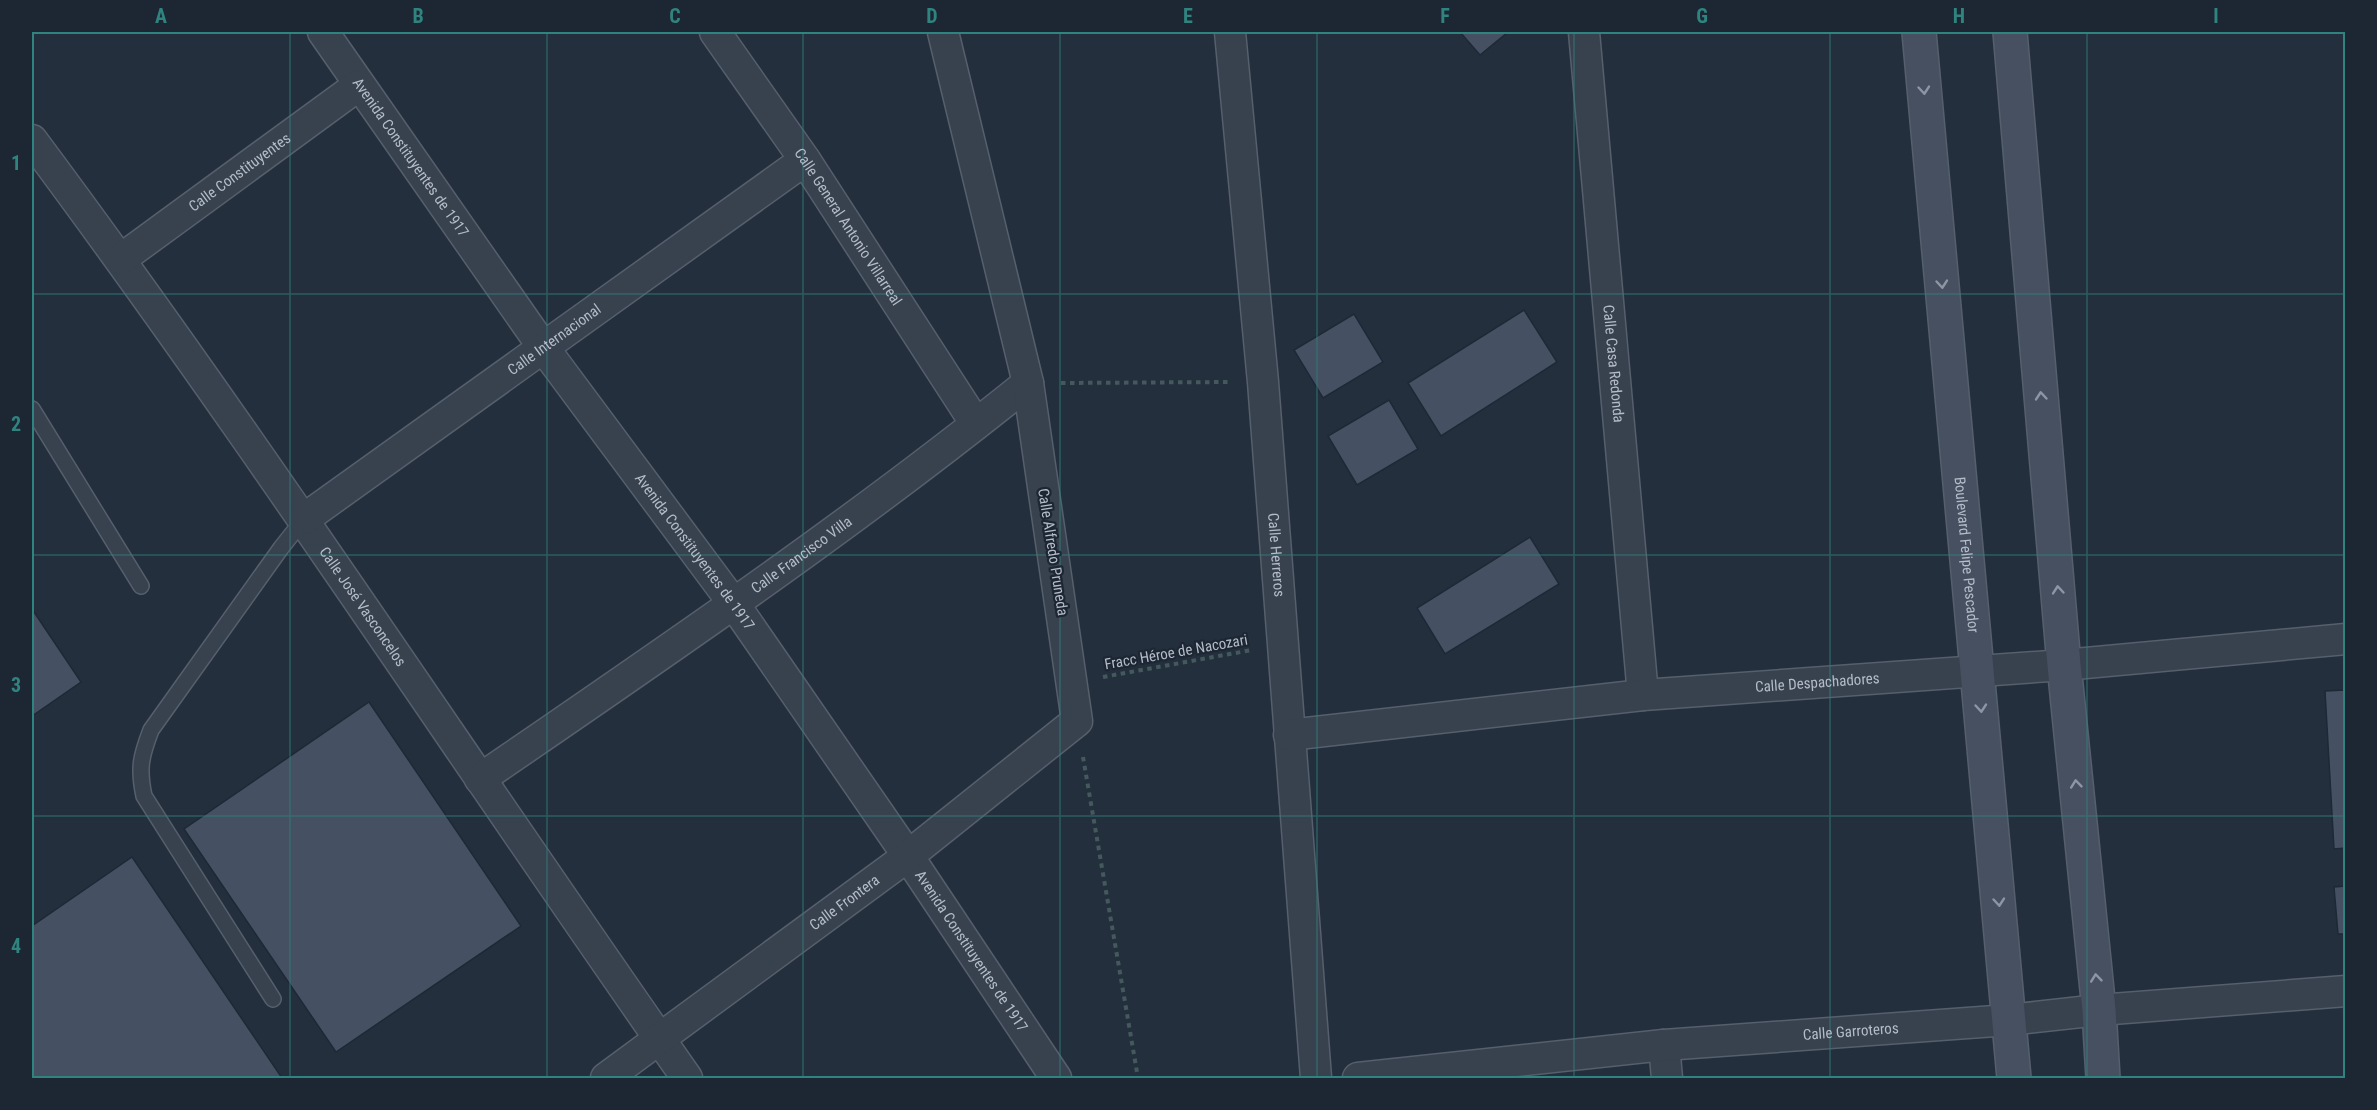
<svg xmlns="http://www.w3.org/2000/svg" width="2377" height="1110" font-family="'Roboto Condensed',sans-serif">
  <style>
    .building { fill: #455162; stroke: #1f2835; stroke-width: 1.5 }
    .lines { fill: none; stroke-linecap: round; stroke-linejoin: round }
    .lane-casing { stroke: #565f6c; stroke-width: 18 }
    .street-casing { stroke: #565f6c; stroke-width: 33 }
    .secondary-casing { stroke: #565f6c; stroke-width: 36 }
    .path { stroke: #44595c; stroke-width: 4; stroke-dasharray: 4.5 4.5; stroke-linecap: butt }
    .lane { stroke: #38414e; stroke-width: 15 }
    .street { stroke: #38414e; stroke-width: 30 }
    .secondary { stroke: #465061; stroke-width: 33 }
    .oneway { stroke: #8e96a5 }
    .grid { fill: none; stroke: #308480; stroke-width: 1.5; stroke-opacity: 0.55 }
    .labels { text-anchor: middle; stroke-width: 4.5; stroke-linejoin: round; paint-order: stroke }
    .street-label { font-size: 15px; fill: #b4bcc9; stroke: #1d2633 }
    .neatline { fill: none; stroke: #308480; stroke-width: 2 }
    .grid-label { font-size: 20px; text-anchor: middle; font-weight: bold; fill: #308480 }
  </style>
  <rect width="100%" height="100%" fill="#242f3e"/>
  <!-- building -->
  <path class="building" d="M1460 32H1508L1480 55Z
    M1524 310 1557 362 1441 436 1408 383Z
    M1354 314 1383 362 1323 398 1294 350Z
    M1389 400 1418 449 1357 485 1328 436Z
    M1530 537 1559 584 1445 654 1417 608Z
    M32 609 81 682 32 716Z
    M2346 690V848L2334 849 2325 691Z
    M369 702 521 926 336 1052 184 829Z
    M132 857 282 1078H32V926Z
    M2346 886V934H2338L2334 887Z"/>
  <g class="lines">
    <!-- lane casing -->
    <g class="lane-casing">
      <path id="lane" d="M32 409 141 586
        M273 999 144 796C138 768 141 756 151 730L281 548 304 519"/>
    </g>
    <!-- street casing -->
    <g class="street-casing">
      <g id="street">
        <path id="s1" d="M323 32 543 347 734 604 908 856 1056 1078"/>
        <path id="s2" d="M715 32 805 160 976 424"/>
        <path id="s3" d="M1230 32 1263 382 1316 1078"/>
        <path id="s4" d="M1584 32 1643 695"/>
        <path id="s5" d="M32 140C260 446 468 766 687 1078"/>
        <path id="s6" d="M121 259 359 85"/>
        <path id="s7" d="M304 519 805 160"/>
        <path id="s8" d="M1289 735 1643 695 2064 665 2346 639"/>
        <path id="s9" d="M480 779C665 652 852 525 1028 383"/>
        <path d="M1664 1045 1667 1078"/>
        <path id="s10" d="M606 1078 908 856 1077 721 1028 383 943 32"/>
        <path id="s11" d="M1358 1078 1664 1045 2009 1020 2099 1010 2346 991"/>
      </g>
    </g>
    <!-- secondary casing -->
    <g class="secondary-casing">
      <g id="secondary">
        <path id="s12" d="M1919 32 2014 1078"/>
        <path d="M2010 32 2064 665 2099 1010 2103 1078"/>
      </g>
    </g>
    <!-- path -->
    <path class="path" d="M1061 383 1231 382
      M1103 677 1252 650
      M1083 757 1138 1078"/>
    <!-- lane -->
    <use href="#lane" class="lane"/>
    <!-- street -->
    <use href="#street" class="street"/>
    <!-- secondary -->
    <use href="#secondary" class="secondary"/>
  </g>
  <!-- one-way arrows -->
  <defs><path id="oneway-chevron" d="M-2-3.5L2.5 0L-2 3.5" fill="none" stroke-width="1.6" stroke-linecap="round" stroke-linejoin="round" transform="scale(1.5)"/></defs>
  <g class="oneway">
    <use href="#oneway-chevron" transform="translate(1924 90) rotate(85)"/>
    <use href="#oneway-chevron" transform="translate(1942 284) rotate(85)"/>
    <use href="#oneway-chevron" transform="translate(2041 396) rotate(-95)"/>
    <use href="#oneway-chevron" transform="translate(2058 590) rotate(-95)"/>
    <use href="#oneway-chevron" transform="translate(1981 708) rotate(85)"/>
    <use href="#oneway-chevron" transform="translate(2076 784) rotate(-96)"/>
    <use href="#oneway-chevron" transform="translate(1999 902) rotate(85)"/>
    <use href="#oneway-chevron" transform="translate(2096 978) rotate(-96)"/>
  </g>
  <!-- grid -->
  <path class="grid" d="M290 32V1078M547 32V1078M803 32V1078M1060 32V1078M1317 32V1078M1574 32V1078M1830 32V1078M2087 32V1078M32 294H2346M32 555H2346M32 816H2346"/>
  <g class="labels">
    <!-- street labels -->
    <g class="street-label">
      <text dy="5" stroke="none"><textPath href="#s1" startOffset="153">Avenida Constituyentes de 1917</textPath></text>
      <text dy="5" stroke="none"><textPath href="#s6" startOffset="147">Calle Constituyentes</textPath></text>
      <text dy="5" stroke="none"><textPath href="#s2" startOffset="236">Calle General Antonio Villarreal</textPath></text>
      <text dy="5" stroke="none"><textPath href="#s7" startOffset="308">Calle Internacional</textPath></text>
      <text dy="5" stroke="none"><textPath href="#s4" startOffset="333">Calle Casa Redonda</textPath></text>
      <text dy="5" stroke="none"><textPath href="#s1" startOffset="639">Avenida Constituyentes de 1917</textPath></text>
      <text transform="translate(1053 552) rotate(81)" y="5">Calle Alfredo Pruneda</text>
      <text dy="5" stroke="none"><textPath href="#s9" startOffset="392">Calle Francisco Villa</textPath></text>
      <text dy="5" stroke="none"><textPath href="#s3" startOffset="525">Calle Herreros</textPath></text>
      <text dy="5" stroke="none"><textPath href="#s12" startOffset="525">Boulevard Felipe Pescador</textPath></text>
      <text dy="5" stroke="none"><textPath href="#s5" startOffset="572">Calle José Vasconcelos</textPath></text>
      <text transform="translate(1176 652) rotate(-10)" y="5">Fracc Héroe de Nacozari</text>
      <text dy="5" stroke="none"><textPath href="#s8" startOffset="531">Calle Despachadores</textPath></text>
      <text dy="5" stroke="none"><textPath href="#s10" startOffset="296">Calle Frontera</textPath></text>
      <text dy="5" stroke="none"><textPath href="#s1" startOffset="1125">Avenida Constituyentes de 1917</textPath></text>
      <text dy="5" stroke="none"><textPath href="#s11" startOffset="495">Calle Garroteros</textPath></text>
    </g>
  </g>
  <!-- border -->
  <rect width="2377" height="1110" fill="none" stroke="#1d2633" stroke-width="66"/>
  <rect x="33" y="33" width="2311" height="1044" class="neatline"/>
  <g class="grid-label">
    <text x="161" y="23">A</text>
    <text x="418" y="23">B</text>
    <text x="675" y="23">C</text>
    <text x="932" y="23">D</text>
    <text x="1188" y="23">E</text>
    <text x="1445" y="23">F</text>
    <text x="1702" y="23">G</text>
    <text x="1959" y="23">H</text>
    <text x="2216" y="23">I</text>
    <text x="16" y="170">1</text>
    <text x="16" y="431">2</text>
    <text x="16" y="692">3</text>
    <text x="16" y="953">4</text>
  </g>
</svg>
